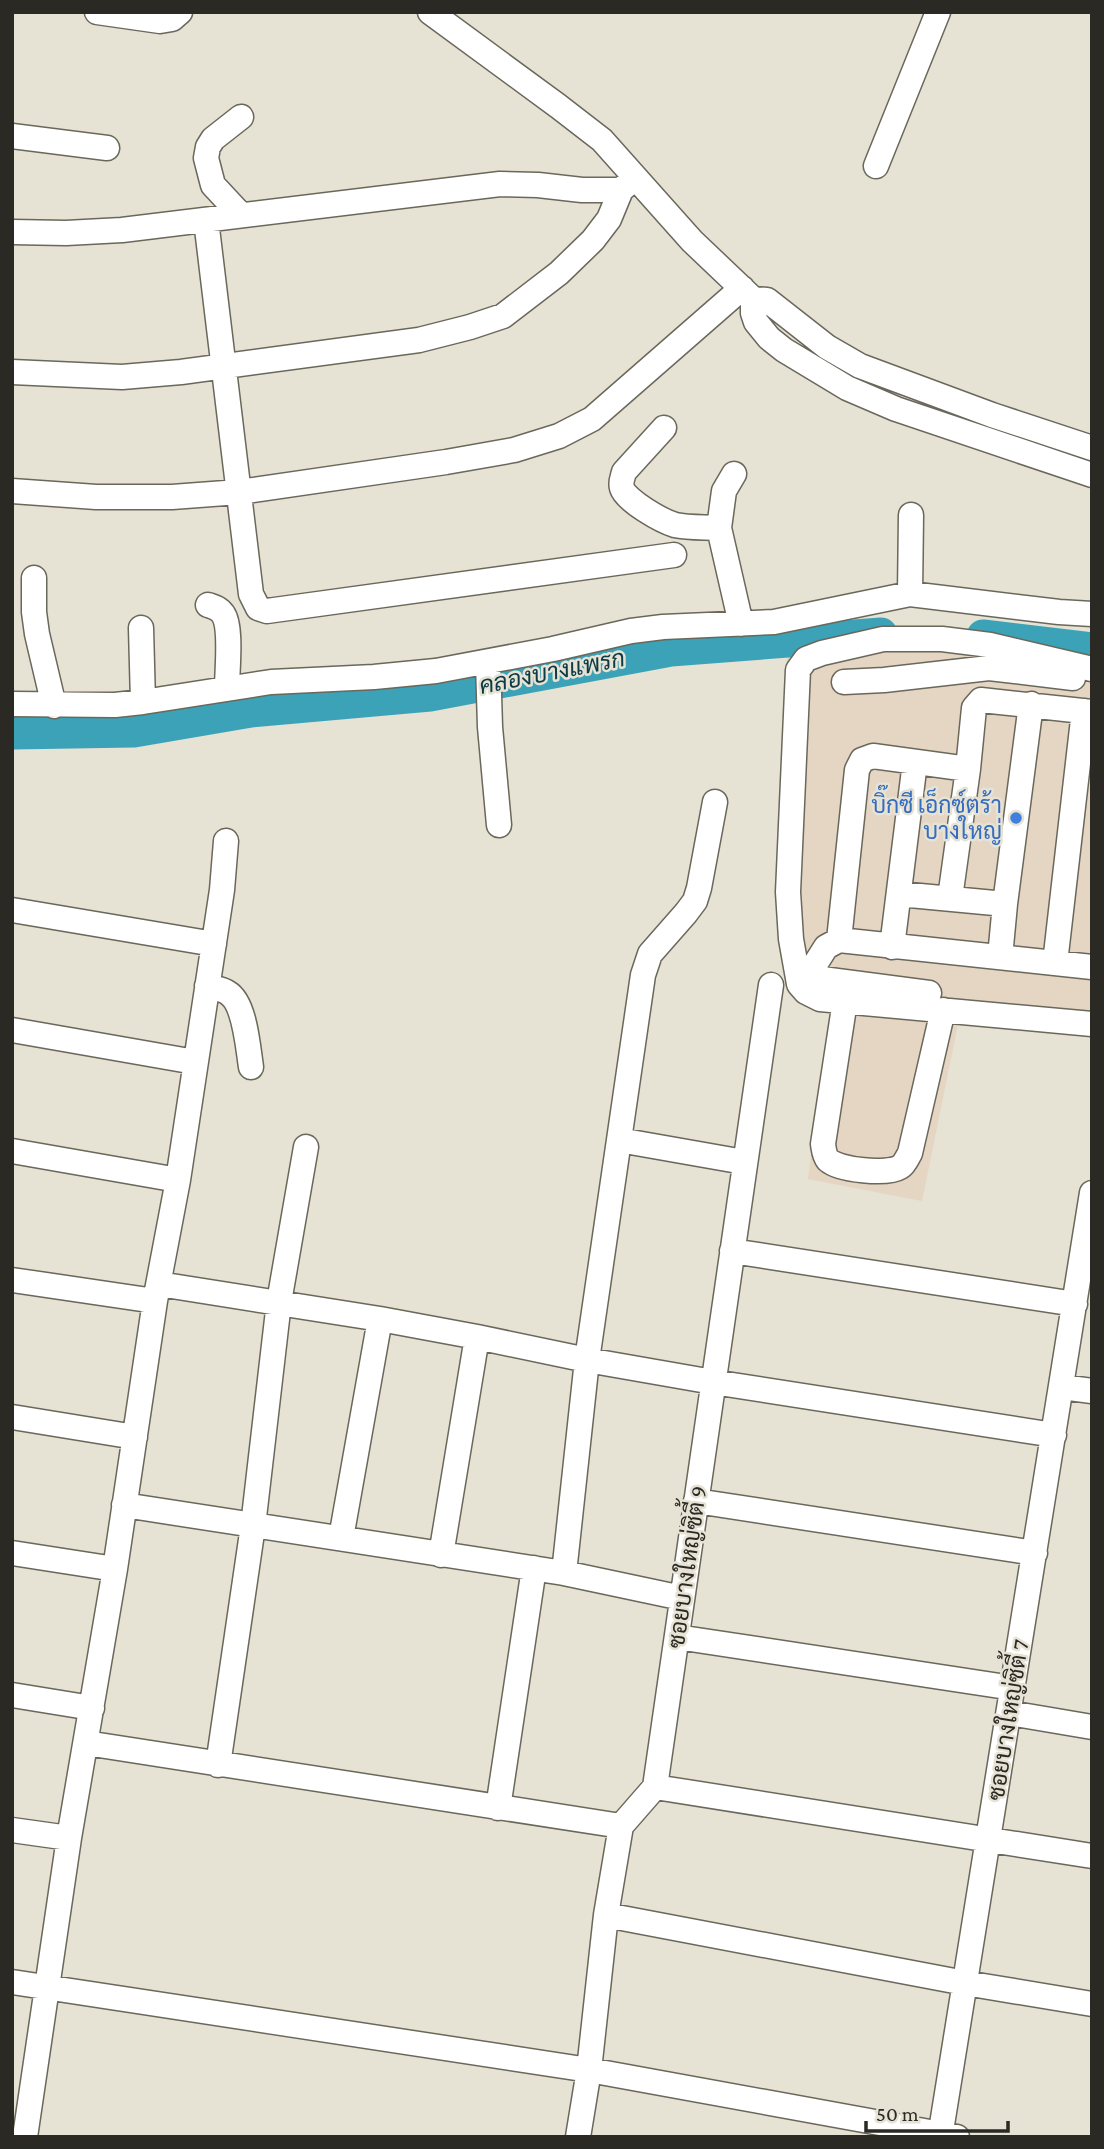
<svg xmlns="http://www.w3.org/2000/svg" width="1104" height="2149" font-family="'Crimson Pro',Sarabun,serif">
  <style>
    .commercial { fill: #e5d5c3 }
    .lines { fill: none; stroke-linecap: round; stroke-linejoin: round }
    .river { stroke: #3ba2b8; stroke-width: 33 }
    .minor-casing { stroke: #6a675b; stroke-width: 27 }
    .minor { stroke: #fff; stroke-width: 24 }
    .shop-dot { fill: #3f7fe0; stroke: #e6e2d4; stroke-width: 2.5 }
    .labels { text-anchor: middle; stroke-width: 5; stroke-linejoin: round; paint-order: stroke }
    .shop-label { font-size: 23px; fill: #366cbe; stroke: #e6e2d4; text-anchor: end }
    .street-label { font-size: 23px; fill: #2a2924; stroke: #e6e2d4 }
    .water-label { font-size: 24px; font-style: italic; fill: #0c3b45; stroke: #e6e2d4 }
  </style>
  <rect width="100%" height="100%" fill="#e6e2d4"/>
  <!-- commercial -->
  <path class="commercial" d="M884 630 1092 655V1037L958 1024 922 1201 808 1179 830 1012 790 995 776 867 787 658Z"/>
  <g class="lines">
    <!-- river -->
    <path class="river" d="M983 636 1092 649
      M12 733 134 731 251 711 430 695 671 650 881 634"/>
    <!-- minor casing -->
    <g class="minor-casing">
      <path id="minor" d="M97 12 160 21 172 19 180 12
        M430 12 558 106 602 140 692 241 753 299 767 300 827 347 860 366 992 415 1092 448
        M12 136 107 148
        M876 166 938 12
        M240 214 213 185 206 158 208 147 213 139 241 117
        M206 220 251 594 258 608 267 611 674 555
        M12 232 66 233 122 230 500 184 538 185 582 190H621L632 180
        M753 299V313L756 322 769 338 784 350 847 388 896 409 1092 475
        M12 372 122 377 181 372 419 340 470 327 503 316 559 273 593 240 609 219 621 190
        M664 428 624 472C623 477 620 482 622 488 626 501 662 521 675 525 689 528 705 527 719 528
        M734 474 724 491 719 528 741 624
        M12 491 96 497H172L239 492 446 462 514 450 559 436 592 419 742 288
        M34 578V612L37 634 54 706
        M910 594 911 515
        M208 605C214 607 219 608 223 614 232 627 227 670 227 688
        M141 628 143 702
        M488 662 490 727 499 825
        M1092 669 990 645 942 639H883L822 653 806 659 798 670 788 892 791 939 799 984 806 992 820 999 1092 1024
        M844 682 884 680 989 668 1073 678
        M12 704 115 705 143 702 271 682 374 677 436 671 553 649 631 631 663 627 774 622 910 594 1059 612 1092 614
        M899 894 1005 904
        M950 898 968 769
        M12 910 214 944
        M839 940 857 770 862 760 873 756 968 769 974 708 981 700 1092 712
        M892 947 915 762
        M1000 957 1005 904 1031 704
        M1055 963 1084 711
        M207 986C214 988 223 989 228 993 245 1003 248 1048 251 1067
        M929 993 822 979 815 974 814 966 826 947 839 940 1092 967
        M845 1001 823 1144C824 1150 824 1155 828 1160 839 1170 887 1175 900 1167 905 1164 907 1158 910 1153L943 1010
        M12 1030 195 1062
        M619 1140 744 1162
        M12 1151 178 1180
        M732 1251 1075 1304
        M12 1280 155 1301
        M159 1284 380 1319 477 1337 587 1360 713 1382 1054 1435
        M1062 1387 1092 1391
        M12 1417 135 1437
        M696 1501 1035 1553
        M124 1505 564 1573 682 1598
        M341 1538 380 1319
        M12 1553 115 1569
        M441 1555 477 1337
        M564 1573 587 1360 643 975 650 954 686 913 695 901 699 888 715 802
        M677 1637 1013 1688
        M12 1695 92 1708
        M1009 1713 1092 1727
        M86 1743 621 1826
        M218 1765 253 1526 279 1302 306 1147
        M655 1787 1092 1856
        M498 1808 534 1568
        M12 1830 69 1838
        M606 1915 965 1983 1092 2004
        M12 1982 589 2070 957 2137
        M25 2137 69 1838 115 1569 155 1301 178 1180 222 890 226 841
        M578 2137 589 2070 606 1915 621 1826 655 1787 771 985
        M940 2137 1092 1193"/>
    </g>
    <!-- minor -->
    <use href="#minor" class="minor"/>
  </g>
  <!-- markers -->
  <circle class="shop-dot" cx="1016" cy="818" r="7"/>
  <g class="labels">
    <!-- shop labels -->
    <g class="shop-label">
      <text x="1002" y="813">บิ๊กซี เอ็กซ์ตร้า<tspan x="1002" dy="26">บางใหญ่</tspan></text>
    </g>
    <!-- street labels -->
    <g class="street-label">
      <text transform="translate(687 1567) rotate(-82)" y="8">ซอยบางใหญ่ซิตี้ 9</text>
      <text transform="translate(1008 1720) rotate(-81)" y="8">ซอยบางใหญ่ซิตี้ 7</text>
    </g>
    <!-- water labels -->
    <g class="water-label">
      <text transform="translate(552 672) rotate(-11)" y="8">คลองบางแพรก</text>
    </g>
  </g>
  <!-- border -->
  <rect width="1104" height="2149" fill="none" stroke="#2a2924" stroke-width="28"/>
  <!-- scale -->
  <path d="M866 2121v10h142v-10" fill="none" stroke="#2a2924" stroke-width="3.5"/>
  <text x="876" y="2121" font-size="21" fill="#2a2924" stroke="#e6e2d4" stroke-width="5" paint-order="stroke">50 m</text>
</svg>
